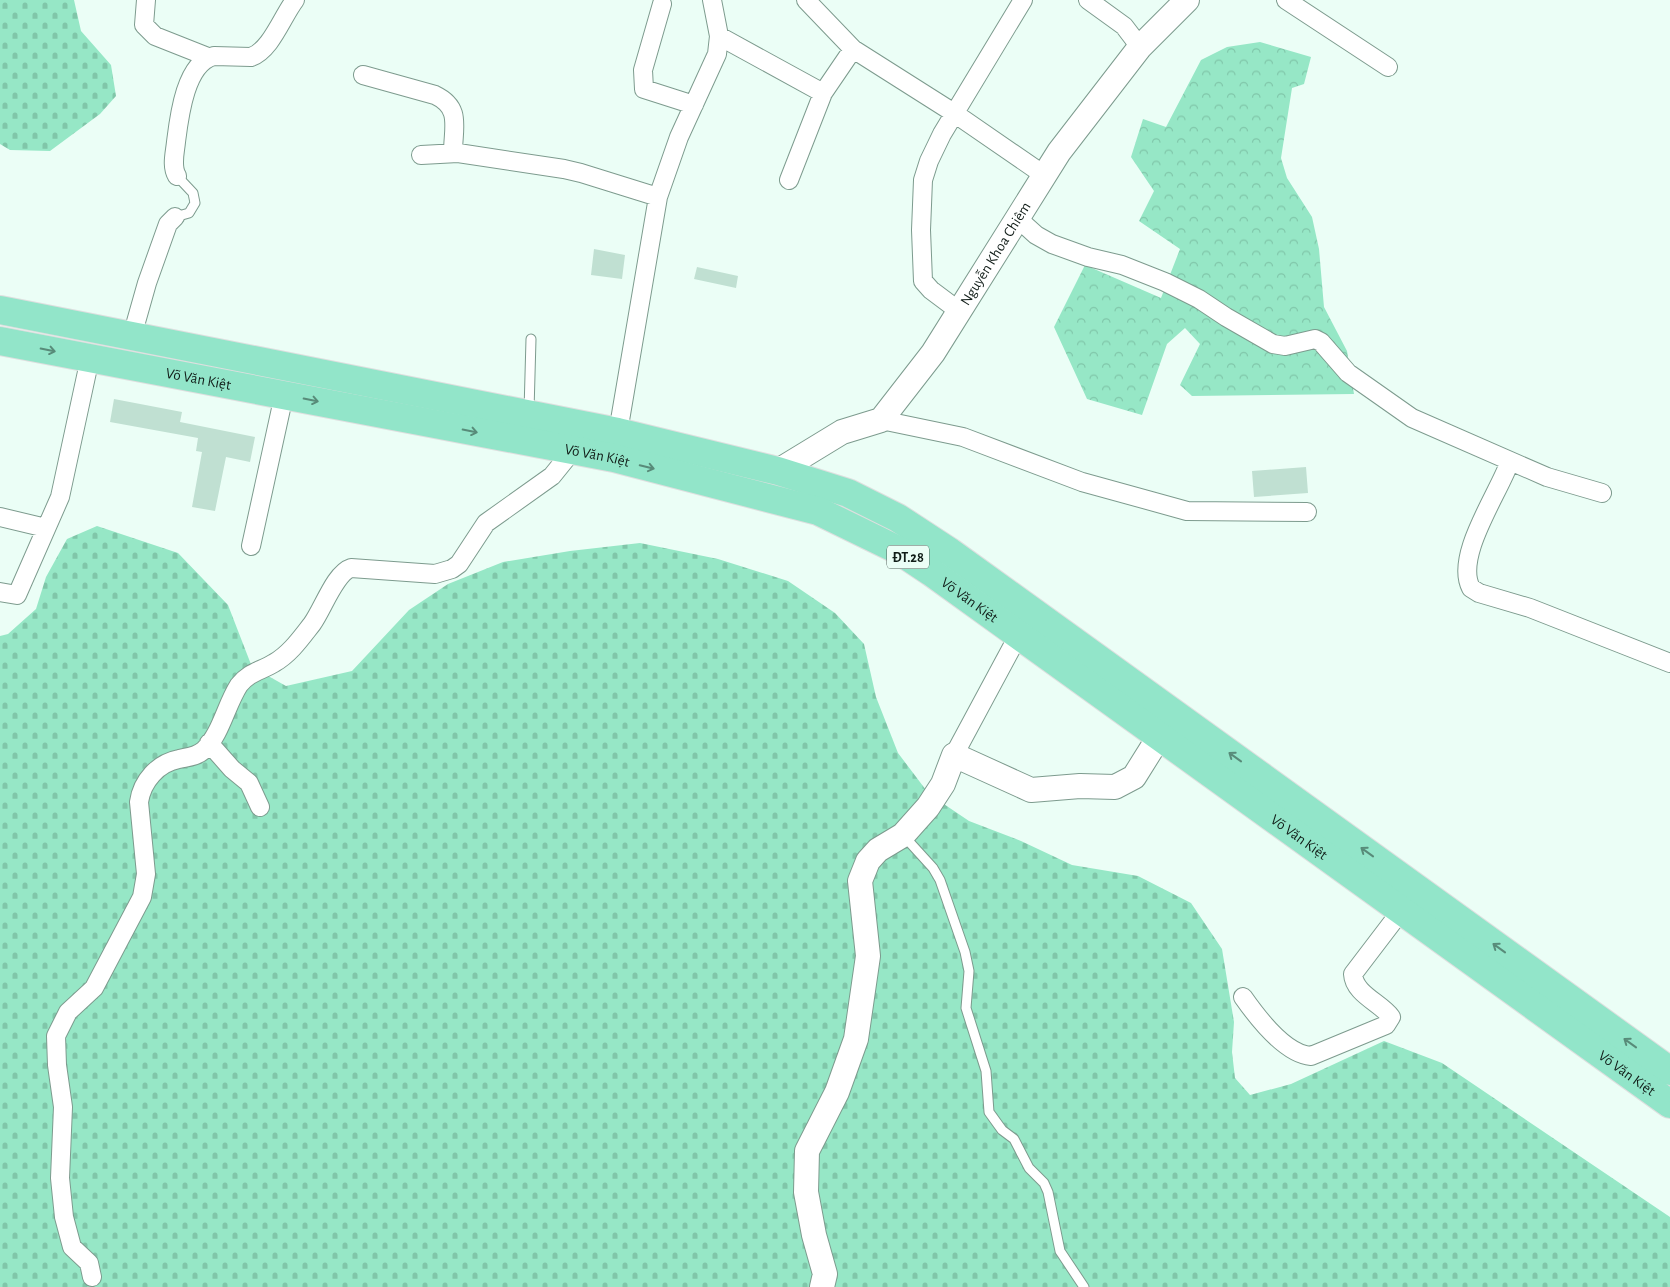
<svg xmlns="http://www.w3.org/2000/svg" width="1670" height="1287" font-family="'Alegreya Sans',sans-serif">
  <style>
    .forest { fill: url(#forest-crowns) }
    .cemetery { fill: url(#cemetery-stones) }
    .building { fill: #c0e0d2 }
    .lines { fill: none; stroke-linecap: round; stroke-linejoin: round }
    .lane-casing { stroke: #7d9b8e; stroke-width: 11 }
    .street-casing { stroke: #7d9b8e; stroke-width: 20 }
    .secondary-casing { stroke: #7d9b8e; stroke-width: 26 }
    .primary-casing { stroke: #dedfdf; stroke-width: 30 }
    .lane { stroke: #fff; stroke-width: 9 }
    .street { stroke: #fff; stroke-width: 18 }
    .secondary { stroke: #fff; stroke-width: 24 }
    .primary { stroke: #92e5c9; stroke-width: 28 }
    .oneway { stroke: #588b79 }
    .labels { text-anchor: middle; stroke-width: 5; stroke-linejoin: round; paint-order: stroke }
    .shield { fill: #ebfef6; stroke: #52605b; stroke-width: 1 }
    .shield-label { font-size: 14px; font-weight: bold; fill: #111d18 }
    .street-label { font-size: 15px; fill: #111d18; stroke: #ebfef6 }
  </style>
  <defs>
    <pattern id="forest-crowns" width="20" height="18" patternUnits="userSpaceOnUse" patternTransform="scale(1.25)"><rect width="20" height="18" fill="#96e7c6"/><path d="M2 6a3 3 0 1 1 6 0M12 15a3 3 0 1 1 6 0" fill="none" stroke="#80c6a9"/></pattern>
    <pattern id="cemetery-stones" width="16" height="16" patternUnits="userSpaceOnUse" patternTransform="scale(1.25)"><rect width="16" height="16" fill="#96e7c6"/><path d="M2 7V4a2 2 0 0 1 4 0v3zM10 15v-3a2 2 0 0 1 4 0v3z" fill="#80c6a9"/></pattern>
  </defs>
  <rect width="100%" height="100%" fill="#ebfef6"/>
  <!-- forest -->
  <path class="forest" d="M1260 42 1311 57 1304 84 1292 88 1281 158 1287 178 1312 217 1319 249 1324 307 1347 351 1354 394 1192 396 1180 385 1200 344 1185 328 1167 344 1142 415 1087 399 1054 327 1085 265 1161 298 1180 249 1139 221 1154 191 1131 157 1143 119 1166 127 1201 60 1227 47Z"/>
  <!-- cemetery -->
  <path class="cemetery" d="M0 0H74L81 31 111 65 116 96 100 114 50 151 10 150 0 144Z
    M97 526 178 553 228 605 252 667 286 686 352 671 409 610 448 584 503 562 570 551 640 543 718 559 788 581 835 613 864 644 876 697 898 753 929 794 969 821 1021 841 1072 865 1138 876 1191 903 1222 949 1234 1022 1232 1052 1235 1078 1250 1095 1291 1084 1384 1041 1442 1063 1670 1217V1287H0V636L8 634 36 609 46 577 67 539Z"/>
  <!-- building -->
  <path class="building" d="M594 249 625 255 622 279 591 275Z
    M697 267 738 276 736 288 694 279Z
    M114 399 182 412 180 422 255 437 250 462 226 457 215 511 192 507 202 452 196 451 198 438 110 422Z
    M1306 467 1308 493 1254 497 1252 471Z"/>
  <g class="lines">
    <!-- lane casing -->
    <g class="lane-casing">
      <path id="lane" d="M175 217 189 213 195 203 193 193 177 176
        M529 411 531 339
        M903 835 933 868 940 880 965 952 969 971 966 1008 986 1071 989 1112 1002 1130 1014 1139 1029 1168 1044 1183 1048 1192 1060 1251 1084 1287"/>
    </g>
    <!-- street casing -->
    <g class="street-casing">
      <path id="street" d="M146 0 144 25 155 36 208 57
        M806 0 853 49 954 113 1044 175
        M1088 0 1124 26 1140 47
        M1286 0 1388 67
        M662 4 643 70 644 89 694 105
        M719 36 823 93 853 49
        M363 75 435 95C462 108 453 127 453 153
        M421 155 458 153 564 169 581 173 658 197
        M177 176C171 166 175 153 176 142 179 118 185 63 214 56L251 57C271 50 282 17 295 0
        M789 180 823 93
        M1016 217 1036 235 1052 244 1088 257 1122 265 1165 282 1199 299 1226 317 1273 344 1285 346 1315 339 1321 342 1348 373 1412 418 1547 477 1602 493
        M959 311 931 290 923 281 921 230 923 180 929 161 942 134 1023 0
        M132 336 147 283 168 224 175 217
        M881 420 963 437 1082 482 1187 511 1307 512
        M618 432 658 197 679 137 717 54 719 36 712 0
        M1510 461C1499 493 1454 556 1471 588L1479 593 1530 608 1670 663
        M0 517 46 528
        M251 546 284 395
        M0 592 17 595 60 497 90 358
        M209 743 232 769 249 783 260 807
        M954 755 1018 636
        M1243 997C1257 1017 1285 1054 1311 1056L1386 1025 1391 1017C1381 1003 1354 994 1353 974L1401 911
        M92 1277 89 1263 72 1247 64 1217 60 1178 63 1107 57 1065 56 1036 68 1012 94 988 142 897 146 874 139 802C142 781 158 763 179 759 188 757 196 757 204 750 221 734 226 705 239 685 249 672 261 671 274 663 290 654 301 638 312 624 323 609 335 573 351 568L435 574 452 569 459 564 486 523 552 476 573 450"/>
    </g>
    <!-- secondary casing -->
    <g class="secondary-casing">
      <g id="secondary">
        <path id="s1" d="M778 471 842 432 881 420 933 353 1059 152 1140 47 1187 0"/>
        <path d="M822 1287 825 1274 814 1235 806 1192 807 1151 837 1092 856 1039 868 956 860 881 868 861 878 850 903 835 928 807 943 784 954 755 1031 790 1080 786 1115 787 1134 777 1159 737"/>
      </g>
    </g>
    <!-- primary casing -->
    <g class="primary-casing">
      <g id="primary">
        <path d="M0 310 618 432 778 471 848 493 898 518 950 552 1670 1071"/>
        <path id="s2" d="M0 341 614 458 818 511 898 550 931 572 1670 1104"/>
      </g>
    </g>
    <!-- lane -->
    <use href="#lane" class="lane"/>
    <!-- street -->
    <use href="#street" class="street"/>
    <!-- secondary -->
    <use href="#secondary" class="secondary"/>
    <!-- primary -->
    <use href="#primary" class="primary"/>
  </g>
  <!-- one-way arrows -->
  <defs><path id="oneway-shaft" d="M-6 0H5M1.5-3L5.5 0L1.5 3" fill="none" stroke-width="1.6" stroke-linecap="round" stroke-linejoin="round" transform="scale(1.25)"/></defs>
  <g class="oneway">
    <use href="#oneway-shaft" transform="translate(48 350) rotate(11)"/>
    <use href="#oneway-shaft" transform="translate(311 400) rotate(11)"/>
    <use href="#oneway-shaft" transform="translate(470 431) rotate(11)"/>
    <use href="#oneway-shaft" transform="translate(647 467) rotate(14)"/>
    <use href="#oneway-shaft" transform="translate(1235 757) rotate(-144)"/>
    <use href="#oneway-shaft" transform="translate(1367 852) rotate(-144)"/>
    <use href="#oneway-shaft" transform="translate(1499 948) rotate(-144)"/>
    <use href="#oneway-shaft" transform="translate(1630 1043) rotate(-144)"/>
  </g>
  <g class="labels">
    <!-- shield labels -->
    <rect class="shield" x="887" y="545.5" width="42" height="23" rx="4"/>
    <g class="shield-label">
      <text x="908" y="562">ĐT.28</text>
    </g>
    <!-- street labels -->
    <g class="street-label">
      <text dy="5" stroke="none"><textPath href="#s1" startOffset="318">Nguyễn Khoa Chiêm</textPath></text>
      <text dy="5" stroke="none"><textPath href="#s2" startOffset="202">Võ Văn Kiệt</textPath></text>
      <text dy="5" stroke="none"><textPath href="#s2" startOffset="608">Võ Văn Kiệt</textPath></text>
      <text dy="5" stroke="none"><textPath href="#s2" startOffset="1012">Võ Văn Kiệt</textPath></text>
      <text dy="5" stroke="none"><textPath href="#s2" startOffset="1418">Võ Văn Kiệt</textPath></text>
      <text dy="5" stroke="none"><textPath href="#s2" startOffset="1822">Võ Văn Kiệt</textPath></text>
    </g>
  </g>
</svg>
